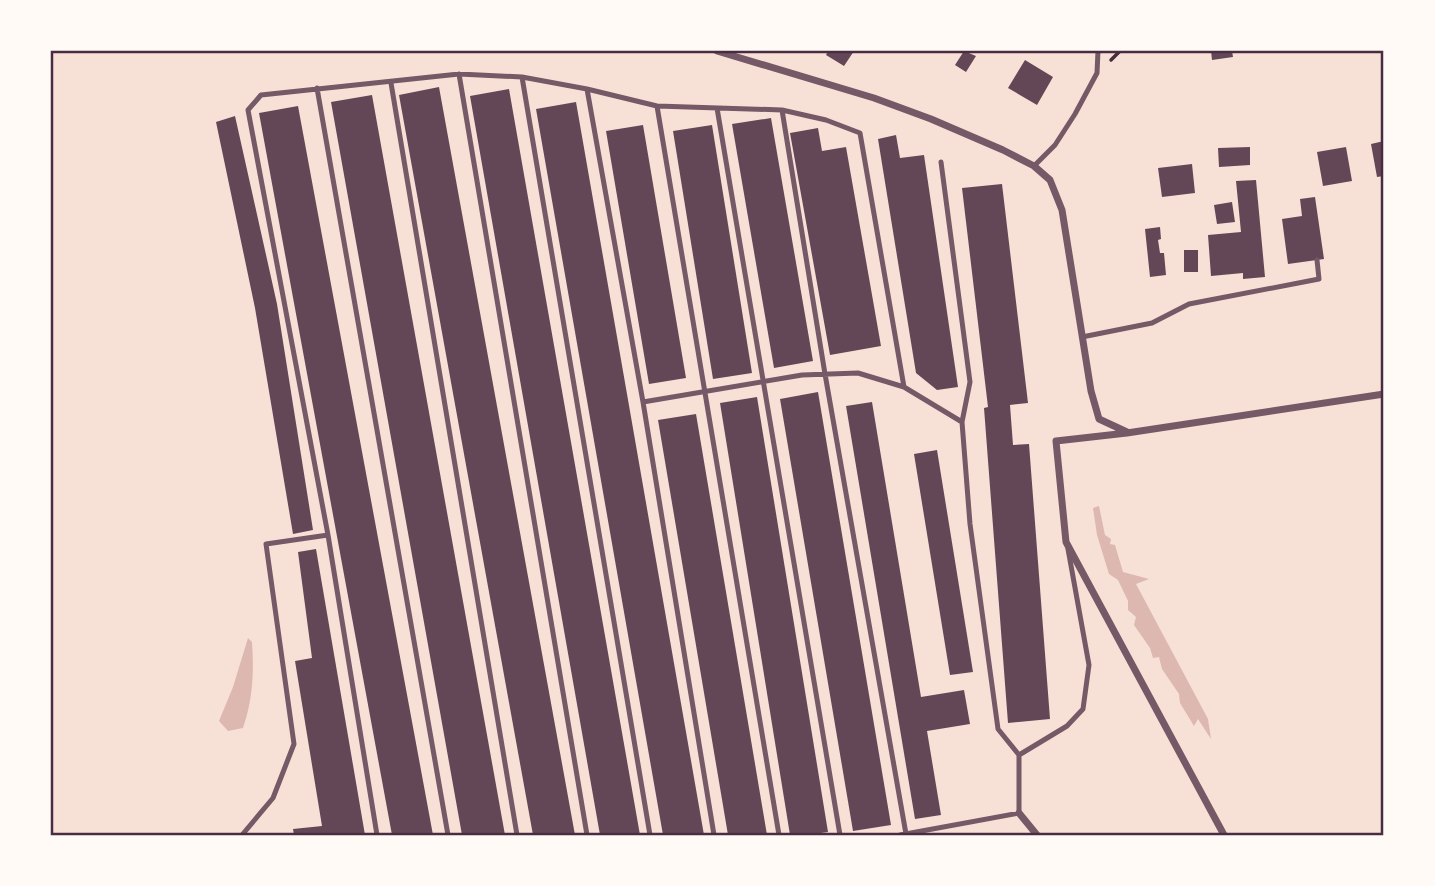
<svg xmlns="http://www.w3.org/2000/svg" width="1435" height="886" font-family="'Sofia Sans Condensed',sans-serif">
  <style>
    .water { fill: #dcb8b0 }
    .building { fill: #644757 }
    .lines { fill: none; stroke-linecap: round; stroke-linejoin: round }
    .path { stroke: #4a2c40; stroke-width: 3.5 }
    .service { stroke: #755966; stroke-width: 5 }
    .minor { stroke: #755966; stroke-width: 7 }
    .neatline { fill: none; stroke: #4a2c40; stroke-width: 2.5 }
  </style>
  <rect width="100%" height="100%" fill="#f7e1d7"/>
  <!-- water -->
  <path class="water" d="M1099 506 1105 535 1111 539 1110 544 1115 545 1123 572 1149 579 1136 584 1208 719 1211 739 1198 719 1194 726 1180 703 1179 694 1162 669 1159 657 1153 658 1150 648 1134 625 1136 617 1128 610V601L1118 580 1109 574 1097 535 1093 508Z
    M248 638 252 642C254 672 253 699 243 728L228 731 219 721 233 687Z"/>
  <!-- building -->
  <path class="building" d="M828 51H854L844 66 826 55Z
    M964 51 976 56 966 72 955 65Z
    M1211 51H1232L1233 57 1212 60Z
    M1025 60 1053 77 1037 105 1008 88Z
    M439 87 575 835H533L399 95Z
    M509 89 640 835H600L470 96Z
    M372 95 505 835H462L331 102Z
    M576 102 704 835H663L536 109Z
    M298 106 433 835H392L259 113Z
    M235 116 277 304 313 530 293 534 255 308 216 122Z
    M771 118 813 361 774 368 732 124Z
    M643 125 686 378 649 384 606 131Z
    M712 125 752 373 713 379 673 131Z
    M818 128 822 151 846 147 881 346 830 355 790 133Z
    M896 135 900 158 924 155 958 387 937 390 916 373 878 139Z
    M1384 141V176L1377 177 1371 144Z
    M1250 147V165L1219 167 1218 148Z
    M1346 147 1352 181 1323 186 1317 152Z
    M1192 164 1195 193 1162 197 1158 168Z
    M1256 180 1265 277 1243 279V273L1211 276 1208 235 1241 232 1236 181Z
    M1002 184 1028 403 1010 405 1013 445 1029 444 1050 719 1008 723 984 408 988 407 962 188Z
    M1315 197 1324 259 1288 264 1282 219 1302 216 1300 199Z
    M1232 202 1235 222 1217 224 1214 205Z
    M1160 227 1161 239 1158 240 1160 253H1164L1166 275 1150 277 1145 229Z
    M1184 250H1198V272H1184Z
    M818 392 891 825 853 831 780 399Z
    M757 397 828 832 807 835H790L720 403Z
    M872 402 921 697 964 690 970 724 927 731 941 815 915 819 846 406Z
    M696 414 767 835H728L658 420Z
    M937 450 973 672 950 675 914 454Z
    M316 549 365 835H294L293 829 322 826 295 661 312 658 298 552Z"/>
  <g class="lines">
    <!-- path -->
    <path class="path" d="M1111 60 1120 51"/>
    <!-- service -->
    <path class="service" d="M459 74 587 835
      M522 77 650 835
      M391 83 517 835
      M317 88 448 835
      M587 89 643 402 714 835
      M657 106 779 835
      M717 108 840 835
      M782 110 825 374 906 834
      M1034 166 1055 145 1075 114 1097 73 1098 51
      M1082 337 1152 323 1189 304 1319 279 1317 260
      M643 402 802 375 858 373 904 387 962 422
      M1019 755 1067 726 1083 709 1089 665 1068 549
      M242 835 273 798 294 744 266 544 328 535
      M377 835 328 535 248 110 261 95 459 74 522 77 587 89 657 106 782 110 826 120 860 133 904 387
      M900 835 1019 813V755L998 729 970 524 962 422 970 382 941 162"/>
    <!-- minor -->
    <path class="minor" d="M717 51 874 98 931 119 1003 150 1034 166 1050 180 1062 210 1091 391 1099 419 1127 432
      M1019 813 1037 835
      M1224 835 1066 542 1056 441 1127 433 1384 394"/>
  </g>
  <!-- border -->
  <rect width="1435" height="886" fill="none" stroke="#fffaf5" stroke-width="105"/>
  <rect x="52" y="52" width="1330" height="782" class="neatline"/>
</svg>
